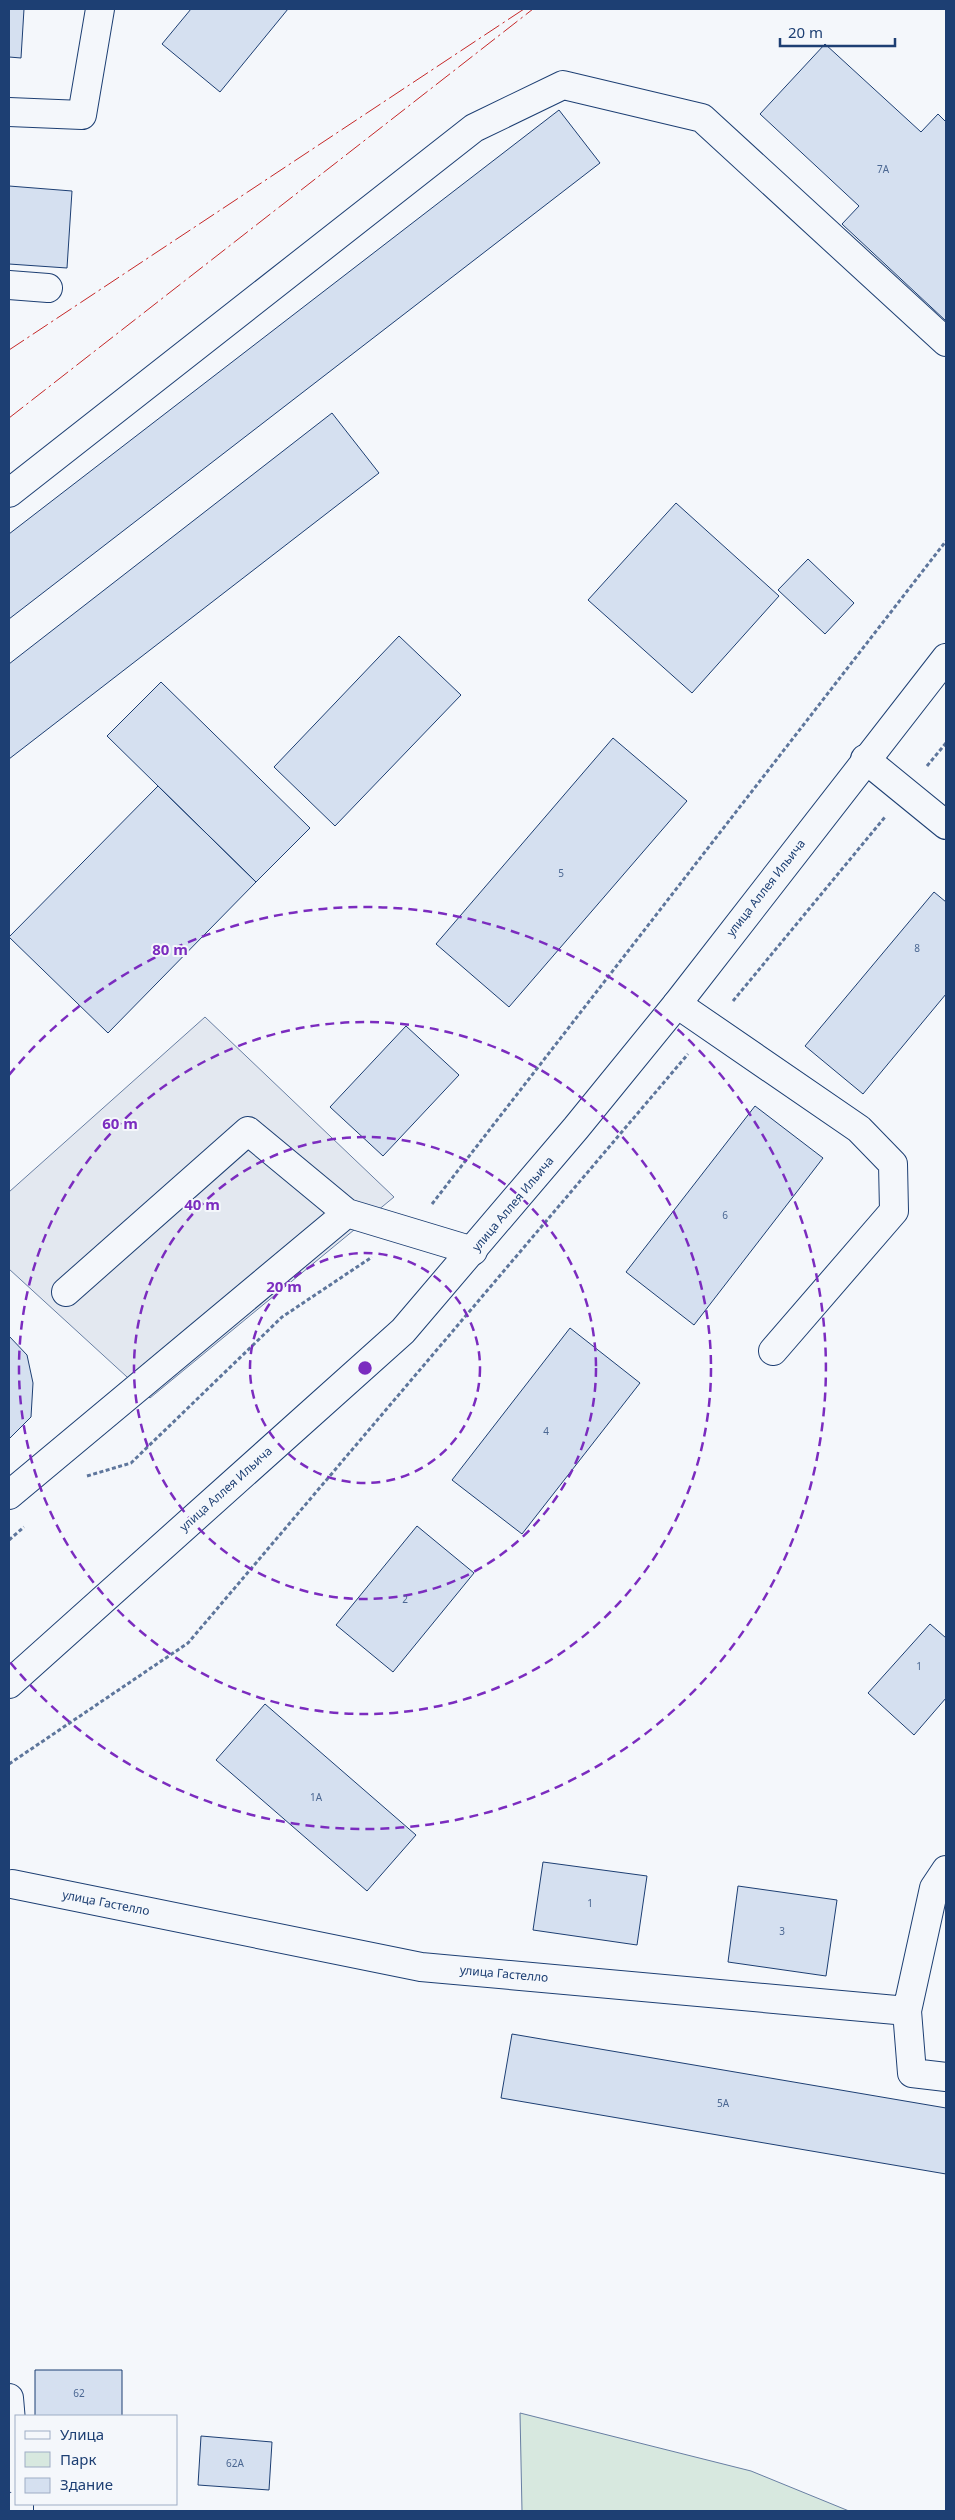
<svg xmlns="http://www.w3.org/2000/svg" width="955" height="2520" font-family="'Noto Sans',sans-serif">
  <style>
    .green { fill: #d7e8df; stroke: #687fa3 }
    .parking { fill: #e3e8f0; stroke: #687fa3 }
    .building { fill: #d5e0f0; stroke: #1d3f73 }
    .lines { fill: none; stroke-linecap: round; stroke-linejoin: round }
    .minor-casing { stroke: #1d3f73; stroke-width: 30 }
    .major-casing { stroke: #1d3f73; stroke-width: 30 }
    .path { stroke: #5e769c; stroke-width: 3; stroke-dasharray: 4 2.5; stroke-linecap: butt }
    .minor { stroke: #f4f7fb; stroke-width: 28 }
    .major { stroke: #f4f7fb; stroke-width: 28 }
    .power { stroke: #c62828; stroke-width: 1; stroke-dasharray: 18 4 2.5 4; stroke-linecap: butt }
    .ring { fill: none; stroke: #7b2cbf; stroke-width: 2.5; stroke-dasharray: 9 6 }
    .labels { text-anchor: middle; stroke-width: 4; stroke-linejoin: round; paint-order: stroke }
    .number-label { font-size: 10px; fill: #4b6792 }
    .street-label { font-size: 12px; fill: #1d3f73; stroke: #f4f7fb }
    .centre { fill: #7b2cbf; stroke: #f4f7fb; stroke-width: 2.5 }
    .ring-label { font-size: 15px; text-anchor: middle; font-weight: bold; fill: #7b2cbf; stroke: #f4f7fb; stroke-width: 4; stroke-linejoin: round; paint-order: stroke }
  </style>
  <rect width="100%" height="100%" fill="#f4f7fb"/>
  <!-- green -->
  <path class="green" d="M520 2413 751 2471 849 2511H522Z"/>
  <!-- parking -->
  <path class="parking" d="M205 1017 394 1197 150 1398 9 1269V1192Z"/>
  <!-- building -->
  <path class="building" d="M9 9H24L21 58 9 57Z
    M191 9H288L220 92 162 44Z
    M825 44 921 132 938 114 946 122V321L842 224 859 206 760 114Z
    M559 110 600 163 9 619V534Z
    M9 186 72 191 67 268 9 264Z
    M332 413 379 473 9 759V664Z
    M676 503 779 596 692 693 588 600Z
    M808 559 854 603 825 634 778 590Z
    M399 636 461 695 335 826 274 767Z
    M161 682 310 828 256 882 107 736Z
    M613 738 687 801 509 1007 436 944Z
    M158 786 256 882 108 1033 9 937Z
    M934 892 946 902V994L863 1094 805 1046Z
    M406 1026 459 1075 383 1156 330 1107Z
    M755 1106 823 1158 694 1325 626 1272Z
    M570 1328 640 1383 522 1534 452 1480Z
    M9 1336 27 1355 33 1383 31 1417 9 1439Z
    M417 1526 474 1573 393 1672 336 1625Z
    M930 1624 946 1638V1698L914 1735 868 1693Z
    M265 1704 416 1835 367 1891 216 1760Z
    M543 1862 647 1876 637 1945 533 1930Z
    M738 1886 837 1900 826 1976 728 1962Z
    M512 2034 946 2108V2174L501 2098Z
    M35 2370H122V2416H35Z
    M201 2436 272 2442 269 2490 198 2485Z"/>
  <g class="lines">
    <!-- minor casing -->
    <g class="minor-casing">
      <path id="minor" d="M9 112 82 115 100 9
        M9 285 48 288
        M9 493 474 128 563 85 702 118 946 342
        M865 759 946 825
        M677 1004 859 1129 893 1164 894 1211 773 1351
        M66 1292 248 1131 347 1213 473 1251
        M9 1495 347 1213
        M12 1884 421 1967 907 2011 912 2073 946 2077
        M907 2011 934 1888 946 1870
        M9 2398 16 2479
        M19 2504V2511"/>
    </g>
    <!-- major casing -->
    <g class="major-casing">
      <path id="major" d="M9 1684 403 1331 576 1128 677 1004 946 658"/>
    </g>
    <!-- path -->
    <path class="path" d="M927 766 946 743
      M733 1001 885 817
      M432 1204 946 541
      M87 1476 131 1463 282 1317 372 1257
      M9 1540 24 1527
      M9 1764 188 1643 688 1054"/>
    <!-- minor -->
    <use href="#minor" class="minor"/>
    <!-- major -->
    <use href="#major" class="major"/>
    <!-- power -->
    <path class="power" d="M9 350 524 9
      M9 418 533 9"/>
  </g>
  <!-- distance rings -->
  <g class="ring">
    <circle cx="365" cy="1368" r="115"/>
    <circle cx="365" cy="1368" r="231"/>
    <circle cx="365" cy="1368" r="346"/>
    <path d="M9 1075A461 461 0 1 1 9 1661"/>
  </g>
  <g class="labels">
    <!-- number labels -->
    <g class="number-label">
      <text x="883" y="173">7А</text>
      <text x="561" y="877">5</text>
      <text x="917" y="952">8</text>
      <text x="725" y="1219">6</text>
      <text x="546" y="1435">4</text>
      <text x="405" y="1603">2</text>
      <text x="919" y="1670">1</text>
      <text x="316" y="1801">1А</text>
      <text x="590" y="1907">1</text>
      <text x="782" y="1935">3</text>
      <text x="723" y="2107">5А</text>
      <text x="79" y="2397">62</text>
      <text x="235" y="2467">62А</text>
    </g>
    <!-- street labels -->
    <g class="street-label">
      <text transform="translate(766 888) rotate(-52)" y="4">улица Аллея Ильича</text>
      <text transform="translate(513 1204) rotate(-50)" y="4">улица Аллея Ильича</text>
      <text transform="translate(226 1489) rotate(-42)" y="4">улица Аллея Ильича</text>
      <text transform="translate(106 1903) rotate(11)" y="4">улица Гастелло</text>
      <text transform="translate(504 1974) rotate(5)" y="4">улица Гастелло</text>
    </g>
  </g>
  <circle cx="365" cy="1368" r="8" class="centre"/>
  <g class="ring-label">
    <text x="170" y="955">80 m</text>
    <text x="120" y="1129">60 m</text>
    <text x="202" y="1210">40 m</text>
    <text x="284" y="1292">20 m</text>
  </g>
  <!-- border -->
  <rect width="955" height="2520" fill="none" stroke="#1d3f73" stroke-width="20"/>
  <!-- legend -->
  <rect x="15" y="2415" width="162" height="90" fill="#f4f7fb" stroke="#9eadc5"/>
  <rect x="25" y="2431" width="25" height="8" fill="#f4f7fb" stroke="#9eadc5"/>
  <text x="60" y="2440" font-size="15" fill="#1d3f73">Улица</text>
  <rect x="25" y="2452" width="25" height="15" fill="#d7e8df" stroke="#9eadc5"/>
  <text x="60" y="2465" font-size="15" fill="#1d3f73">Парк</text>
  <rect x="25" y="2478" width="25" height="15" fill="#d5e0f0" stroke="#9eadc5"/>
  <text x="60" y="2490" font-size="15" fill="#1d3f73">Здание</text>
  <!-- scale -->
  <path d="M780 38v8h115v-8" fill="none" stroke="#1d3f73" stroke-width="2.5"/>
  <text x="788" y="38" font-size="15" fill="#1d3f73" stroke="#f4f7fb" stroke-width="4" paint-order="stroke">20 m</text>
</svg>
